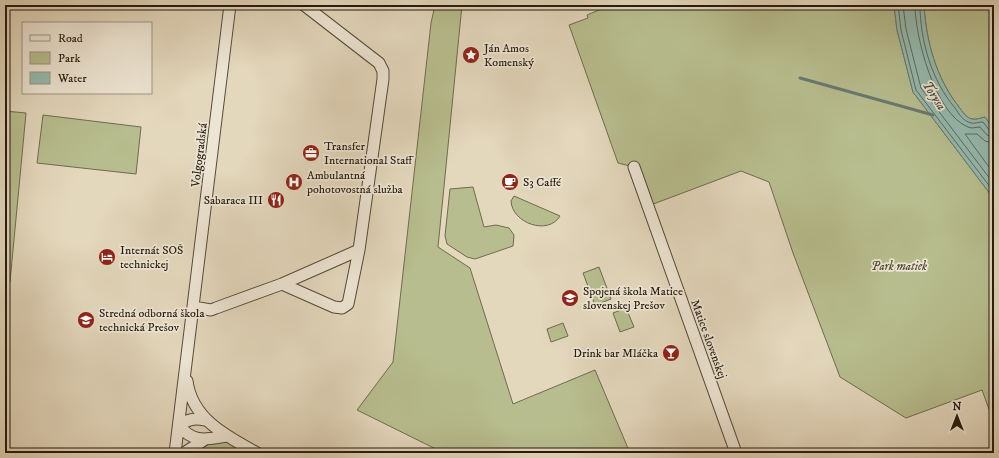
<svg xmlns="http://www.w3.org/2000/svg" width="999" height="458" font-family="'IM FELL DW Pica',serif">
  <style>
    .green { fill: #b7bd8e; stroke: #6e6c4e }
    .water { fill: #95baaf; stroke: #687a6f }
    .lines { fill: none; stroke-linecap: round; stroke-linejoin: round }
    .shore { stroke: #5d6a5f; stroke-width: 1 }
    .stream { stroke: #687a6f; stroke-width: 3 }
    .minor-casing { stroke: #544a3a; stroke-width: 13 }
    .minor { stroke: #ede5d3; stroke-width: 11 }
    .labels { text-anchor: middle; stroke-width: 3.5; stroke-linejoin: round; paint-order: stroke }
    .poi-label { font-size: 12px; fill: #251b0f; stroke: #ede5d3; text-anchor: start }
    .street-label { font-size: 12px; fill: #251b0f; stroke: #ede5d3 }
    .park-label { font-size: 12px; font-style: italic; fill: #514c35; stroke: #ede5d3 }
    .water-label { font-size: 13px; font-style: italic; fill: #474b3f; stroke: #ede5d3 }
  </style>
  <rect width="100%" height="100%" fill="#e3d7bc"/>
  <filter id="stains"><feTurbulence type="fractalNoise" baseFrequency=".005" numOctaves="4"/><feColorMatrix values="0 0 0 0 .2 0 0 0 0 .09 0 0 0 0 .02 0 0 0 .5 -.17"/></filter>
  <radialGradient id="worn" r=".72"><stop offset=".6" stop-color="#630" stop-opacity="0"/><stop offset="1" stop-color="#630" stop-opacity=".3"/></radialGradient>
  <!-- green -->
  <path class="green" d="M435 5H462L438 247 470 268 513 404 595 370 630 453H444L357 410 393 362 431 23Z
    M611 5H894L897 30 913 92 994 199V423L982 390 906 418 840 377 793 253 769 182 741 171 648 206 634 167 618 163 569 25 588 18 587 15Z
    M924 5H991L994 14V130L985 117C981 118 976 120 972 119 966 118 962 111 959 107 936 78 926 41 924 5Z
    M5 111 26 113 10 282H5Z
    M43 115 141 127 136 174 37 163Z
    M473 187 484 227 496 225 509 228 514 235 513 246 475 259 467 257 447 244 445 236 450 189Z
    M514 196 560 216C548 236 512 223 511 201Z
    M599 267 611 299 595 305 583 273Z
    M626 308 634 327 620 332 613 313Z
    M563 323 568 336 551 342 547 329Z
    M224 441 257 453H191L212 443Z"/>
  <!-- water -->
  <path class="water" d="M894 5H924C926 41 936 78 959 107 962 111 966 118 972 119 976 120 981 118 985 117L994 130V199L913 92 897 30Z"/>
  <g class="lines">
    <!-- shore -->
    <path class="shore" d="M898 5 901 30 916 90 994 192
      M903 5 906 29 921 88 994 184
      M915 5C915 37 935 114 968 127 972 129 976 127 980 127L987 135 994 137
      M920 5C920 41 932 81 955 108 959 114 963 121 971 123 974 124 979 122 983 122L990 131 994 132
      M994 143 985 141 977 134H965L994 174"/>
    <!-- stream -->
    <path class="stream" d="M800 78 933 115"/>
    <!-- minor casing -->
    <g class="minor-casing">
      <path id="minor" d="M634 167 736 453
        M282 284 334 307 342 308 348 304 359 250 383 79V71L379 63 304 5
        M193 307 211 310 216 308 282 284 359 250
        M187 381C192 419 226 436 257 453
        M179 426C195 444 206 439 227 436
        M179 426C188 419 194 418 205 420
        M175 453 230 5
        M184 453 204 440"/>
    </g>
    <!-- minor -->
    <use href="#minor" class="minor"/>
  </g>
  <!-- icons -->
  <defs>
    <g id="sight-disc" transform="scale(0.9)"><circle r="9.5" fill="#8f2418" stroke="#ede5d3"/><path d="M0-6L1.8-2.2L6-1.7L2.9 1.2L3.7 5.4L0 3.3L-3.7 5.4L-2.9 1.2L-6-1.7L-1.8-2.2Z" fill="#fff"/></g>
    <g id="office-disc" transform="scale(0.9)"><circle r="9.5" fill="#8f2418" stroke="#ede5d3"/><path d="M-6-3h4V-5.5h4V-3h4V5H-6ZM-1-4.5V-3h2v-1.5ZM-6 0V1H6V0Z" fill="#fff"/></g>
    <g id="hospital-disc" transform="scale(0.9)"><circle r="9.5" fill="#8f2418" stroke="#ede5d3"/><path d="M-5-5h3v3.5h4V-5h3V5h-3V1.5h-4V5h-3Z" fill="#fff"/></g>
    <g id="cafe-disc" transform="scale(0.9)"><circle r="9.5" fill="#8f2418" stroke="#ede5d3"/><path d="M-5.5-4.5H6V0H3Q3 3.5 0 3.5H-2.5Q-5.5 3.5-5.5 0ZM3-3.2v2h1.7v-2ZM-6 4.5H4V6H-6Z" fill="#fff"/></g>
    <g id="restaurant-disc" transform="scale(0.9)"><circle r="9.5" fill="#8f2418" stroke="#ede5d3"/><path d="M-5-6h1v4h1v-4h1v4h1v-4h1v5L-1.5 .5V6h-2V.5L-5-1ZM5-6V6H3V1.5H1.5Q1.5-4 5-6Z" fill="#fff"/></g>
    <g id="hotel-disc" transform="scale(0.9)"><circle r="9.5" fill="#8f2418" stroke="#ede5d3"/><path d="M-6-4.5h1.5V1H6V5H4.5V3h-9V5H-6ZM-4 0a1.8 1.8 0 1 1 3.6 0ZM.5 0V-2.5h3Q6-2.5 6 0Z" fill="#fff"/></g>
    <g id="school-disc" transform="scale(0.9)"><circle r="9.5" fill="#8f2418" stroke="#ede5d3"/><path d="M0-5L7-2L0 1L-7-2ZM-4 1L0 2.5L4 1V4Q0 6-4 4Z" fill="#fff"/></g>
    <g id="bar-disc" transform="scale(0.9)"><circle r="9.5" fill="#8f2418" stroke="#ede5d3"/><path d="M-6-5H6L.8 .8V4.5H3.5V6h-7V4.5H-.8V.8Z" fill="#fff"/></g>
  </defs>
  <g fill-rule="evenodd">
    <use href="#sight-disc" x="471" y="55"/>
    <use href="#office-disc" x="311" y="153"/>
    <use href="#hospital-disc" x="294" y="182"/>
    <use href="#cafe-disc" x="510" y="182"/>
    <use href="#restaurant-disc" x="276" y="200"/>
    <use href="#hotel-disc" x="107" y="257"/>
    <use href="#school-disc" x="570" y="298"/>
    <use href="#school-disc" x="86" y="320"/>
    <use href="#bar-disc" x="671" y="353"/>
  </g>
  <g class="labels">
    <!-- poi labels -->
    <g class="poi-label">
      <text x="484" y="52">Ján Amos<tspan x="484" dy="14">Komenský</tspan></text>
      <text x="324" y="150">Transfer<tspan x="324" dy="14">International Staff</tspan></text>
      <text x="307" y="179">Ambulantná<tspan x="307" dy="14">pohotovostná služba</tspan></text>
      <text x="523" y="186">S3 Caffé</text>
      <text x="263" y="204" text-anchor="end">Sabaraca III</text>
      <text x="120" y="254">Internát SOŠ<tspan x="120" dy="14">technickej</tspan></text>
      <text x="583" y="295">Spojená škola Matice<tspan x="583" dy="14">slovenskej Prešov</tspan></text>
      <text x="99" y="317">Stredná odborná škola<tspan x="99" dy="14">technická Prešov</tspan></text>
      <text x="658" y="357" text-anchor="end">Drink bar Mláčka</text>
    </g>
    <!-- street labels -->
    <g class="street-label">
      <text transform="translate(199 155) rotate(-83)" y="4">Volgogradská</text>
      <text transform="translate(709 339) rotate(70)" y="4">Matice slovenskej</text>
    </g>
    <!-- park labels -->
    <g class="park-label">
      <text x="899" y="270">Park matiek</text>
    </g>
    <!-- water labels -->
    <g class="water-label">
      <text transform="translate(935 95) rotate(57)" y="5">Torysa</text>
    </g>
  </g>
  <!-- margin -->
  <rect width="999" height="458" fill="none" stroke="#e3d7bc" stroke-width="20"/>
  <rect x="6" y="6" width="987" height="446" fill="none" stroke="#251b0f" stroke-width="2"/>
  <rect x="10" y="10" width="979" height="438" fill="none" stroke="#251b0f"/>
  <!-- legend -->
  <rect x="22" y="22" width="130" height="72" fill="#ede5d3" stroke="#9d9485"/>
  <rect x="30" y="35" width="20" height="6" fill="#ede5d3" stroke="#9d9485"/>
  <text x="58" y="42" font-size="12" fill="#251b0f">Road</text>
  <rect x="30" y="52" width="20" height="12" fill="#b7bd8e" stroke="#9d9485"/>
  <text x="58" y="62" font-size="12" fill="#251b0f">Park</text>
  <rect x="30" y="72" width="20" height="12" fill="#95baaf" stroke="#9d9485"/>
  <text x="58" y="82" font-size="12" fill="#251b0f">Water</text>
  <!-- north arrow -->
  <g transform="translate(957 416)" stroke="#ede5d3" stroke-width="3" paint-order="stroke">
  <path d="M0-3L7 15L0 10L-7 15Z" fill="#251b0f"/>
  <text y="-6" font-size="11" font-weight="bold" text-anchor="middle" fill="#251b0f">N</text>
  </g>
  <rect width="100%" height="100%" filter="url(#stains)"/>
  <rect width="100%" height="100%" fill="url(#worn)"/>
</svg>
